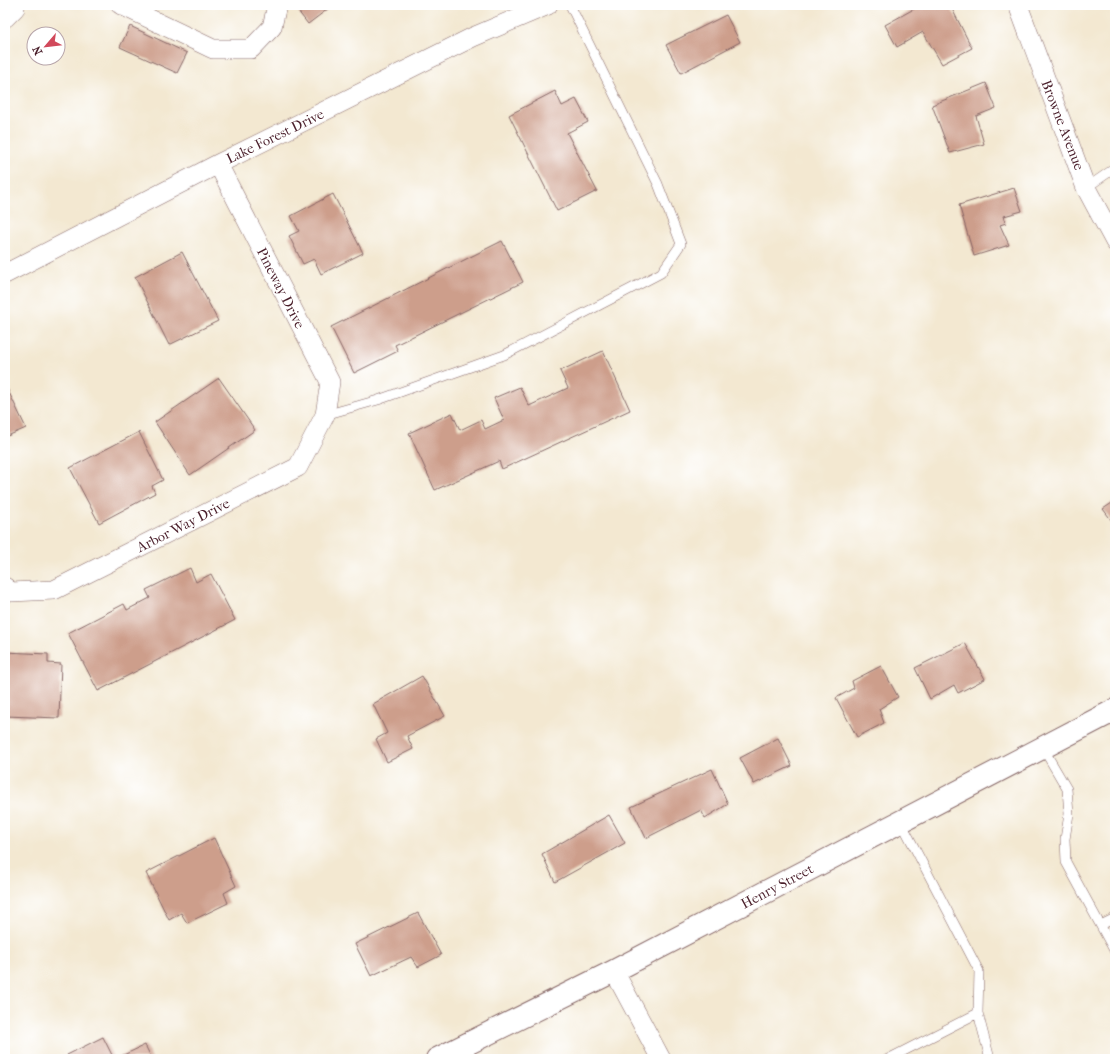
<svg xmlns="http://www.w3.org/2000/svg" width="1120" height="1064" font-family="'IM FELL French Canon',serif">
  <style>
    .building { fill: #cd9e8b }
    .lines { fill: none; stroke-linecap: round; stroke-linejoin: round }
    .service-casing { stroke: #856565; stroke-width: 10 }
    .minor-casing { stroke: #856565; stroke-width: 20 }
    .tertiary-casing { stroke: #856565; stroke-width: 24 }
    .service { stroke: #fff; stroke-width: 9 }
    .minor { stroke: #fff; stroke-width: 19 }
    .tertiary { stroke: #fff; stroke-width: 22 }
    .labels { text-anchor: middle; stroke-width: 3; stroke-linejoin: round; paint-order: stroke }
    .street-label { font-size: 14px; fill: #4a1f2b; stroke: #fff }
  </style>
  <rect width="100%" height="100%" fill="#fff"/>
  <filter id="ink" filterUnits="userSpaceOnUse"><feTurbulence type="fractalNoise" baseFrequency=".025" numOctaves="2"/><feDisplacementMap in="SourceGraphic" scale="8" xChannelSelector="R" yChannelSelector="G"/><feConvolveMatrix kernelMatrix="1 2 1 2 8 2 1 2 1" color-interpolation-filters="sRGB"/></filter>
  <filter id="wash" filterUnits="userSpaceOnUse"><feTurbulence type="fractalNoise" baseFrequency=".012" numOctaves="4" result="noise"/><feDisplacementMap in="SourceGraphic" scale="16" xChannelSelector="R" yChannelSelector="G"/><feGaussianBlur stdDeviation="0.9" result="paint"/><feColorMatrix in="noise" values="0 0 0 0 0 0 0 0 0 0 0 0 0 0 0 0 0 1.4 0 .05"/><feComposite in="paint" operator="in"/></filter>
  <g filter="url(#wash)">
    <rect width="100%" height="100%" fill="#f3e8d1"/>
    <g id="blocks">
      <!-- building -->
      <path class="building" d="M296 5H333L308 24 294 6Z
        M921 5H950L972 48 942 64 923 32 897 47 885 25Z
        M726 15 740 42 681 73 666 45Z
        M130 26 187 53 177 73 120 47Z
        M986 83 996 108 976 116 984 144 950 153 932 105Z
        M555 91 562 106 576 99 588 122 567 133 597 191 557 211 509 115Z
        M1014 188 1022 211 1004 216 1006 223 1000 225 1009 245 974 256 959 205Z
        M333 194 363 253 321 274 314 259 303 264 289 236 299 231 291 216Z
        M502 241 523 282 395 345 398 351 354 373 331 327Z
        M182 252 218 321 169 345 135 277Z
        M603 351 630 410 502 469 499 461 435 490 409 433 452 413 460 430 481 420 485 429 504 420 494 398 520 387 529 406 568 388 560 371Z
        M219 378 255 430 190 475 155 422Z
        M5 384 26 428 5 437Z
        M139 432 163 480 152 486 155 493 99 523 70 468Z
        M1115 501V525L1103 509Z
        M190 568 196 582 211 574 235 620 98 691 68 633 124 604 127 610 150 598 146 590Z
        M965 643 985 679 958 693 954 685 930 699 915 668Z
        M5 652 48 654V663L61 664 59 718 5 716Z
        M881 666 898 697 879 709 884 723 857 737 836 698 854 688 852 681Z
        M422 676 445 716 407 736 413 749 387 762 376 739 387 733 373 704Z
        M778 738 792 766 754 784 740 758Z
        M712 769 728 804 705 818 701 810 646 838 631 807Z
        M609 815 625 843 555 882 542 854Z
        M214 838 236 886 224 893 228 903 187 923 181 913 169 920 146 873Z
        M418 913 441 955 418 967 411 957 371 976 355 944Z
        M103 1037 114 1059H69L67 1055Z
        M145 1045 152 1059H115Z"/>
    </g>
  </g>
  <g filter="url(#ink)">
    <use href="#blocks" fill-opacity="0" stroke="#856565" stroke-width="1"/>
    <g class="lines">
      <!-- service casing -->
      <g class="service-casing">
        <path id="service" d="M1086 188 1115 168
          M325 415 378 400 504 355 661 273 681 244 658 184 570 5
          M1043 748 1067 789 1069 814 1065 839 1066 862 1115 952
          M1101 925 1115 918
          M978 1013 989 1055 987 1059
          M888 1059 978 1013 979 971 901 822"/>
      </g>
      <!-- minor casing -->
      <g class="minor-casing">
        <path id="minor" d="M121 5 213 49H251L272 27 277 5
          M1018 5 1086 188 1115 242
          M5 18 15 8 14 5
          M5 274 218 164 473 37 548 5
          M5 587 11 592 54 590 298 467 325 415 330 382 218 164
          M614 971 661 1059"/>
      </g>
      <!-- tertiary casing -->
      <g class="tertiary-casing">
        <path id="tertiary" d="M437 1059 614 971 1115 710"/>
      </g>
      <!-- service -->
      <use href="#service" class="service"/>
      <!-- minor -->
      <use href="#minor" class="minor"/>
      <!-- tertiary -->
      <use href="#tertiary" class="tertiary"/>
    </g>
  </g>
  <g class="labels">
    <!-- street labels -->
    <g class="street-label">
      <text transform="translate(1063 125) rotate(69)" y="5">Browne Avenue</text>
      <text transform="translate(275 136) rotate(-26)" y="5">Lake Forest Drive</text>
      <text transform="translate(281 288) rotate(63)" y="5">Pineway Drive</text>
      <text transform="translate(183 525) rotate(-27)" y="5">Arbor Way Drive</text>
      <text transform="translate(777 886) rotate(-28)" y="5">Henry Street</text>
    </g>
  </g>
  <!-- margin -->
  <rect width="1120" height="1064" fill="none" stroke="#fff" stroke-width="20"/>
  <!-- north arrow -->
  <g transform="translate(46 46) rotate(242)"><circle r="19" fill="#ffffff" stroke="#b7a5aa"/>
  <path d="M0-3L7 15L0 10L-7 15Z" fill="#d1495b"/>
  <text y="-6" font-size="11" font-weight="bold" text-anchor="middle" fill="#4a1f2b">N</text>
  </g>
</svg>
